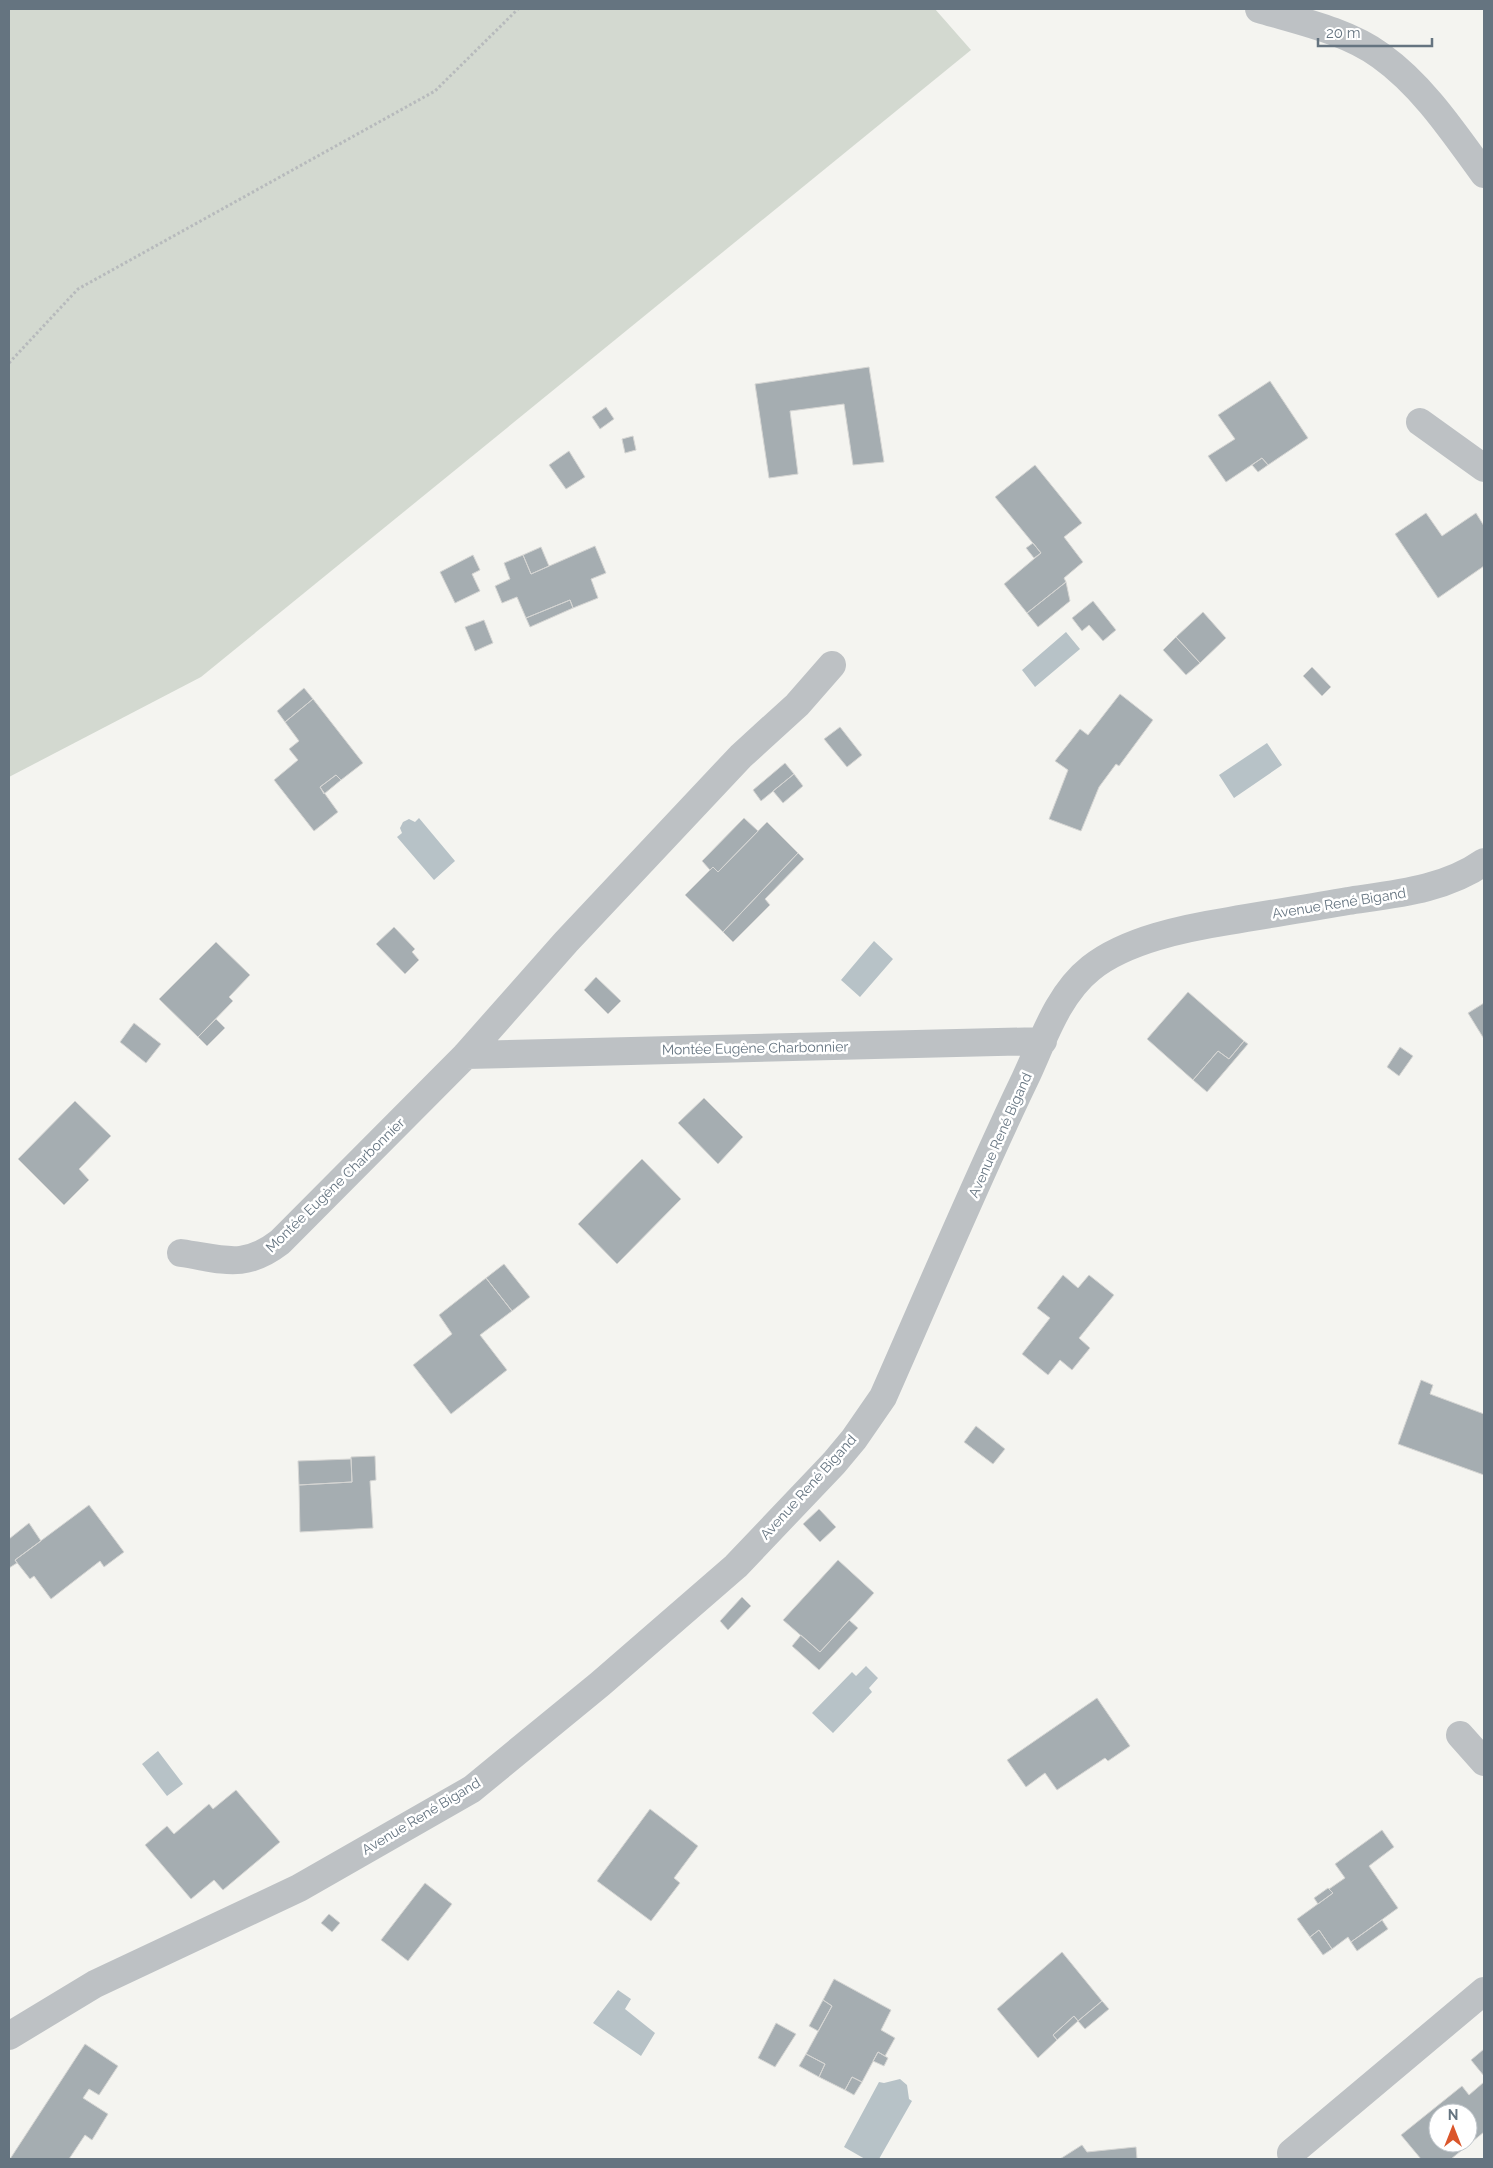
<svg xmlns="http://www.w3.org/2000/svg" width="1493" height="2168" font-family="Raleway,sans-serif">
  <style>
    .green { fill: #d3d9d0 }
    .water { fill: #b7c2c7 }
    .building { fill: #a5adb1; stroke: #d5d5d3; fill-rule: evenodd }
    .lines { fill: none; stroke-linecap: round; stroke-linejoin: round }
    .path { stroke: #b7babc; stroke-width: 3; stroke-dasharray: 2.5 2.5; stroke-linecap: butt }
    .street { stroke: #bdc1c4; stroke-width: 28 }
    .labels { text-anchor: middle; stroke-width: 5; stroke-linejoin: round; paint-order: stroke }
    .street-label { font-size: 14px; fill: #657480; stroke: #fff }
  </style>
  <rect width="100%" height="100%" fill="#f4f4f0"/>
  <!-- green -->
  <path class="green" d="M9 9H935L971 50 201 677 9 777Z"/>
  <!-- water -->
  <path class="water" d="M1066 632 1080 649 1035 687 1022 670Z
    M1267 743 1282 765 1234 798 1219 775Z
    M419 818 455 861 434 880 397 837 402 833 400 828 403 822 409 819 415 822Z
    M874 941 893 959 860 997 841 980Z
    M866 1666 878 1678 869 1688 872 1692 833 1733 812 1713 852 1672 856 1676Z
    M158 1751 183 1784 167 1796 142 1764Z
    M618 1990 631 1999 625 2009 655 2033 641 2056 593 2023Z
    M900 2079 907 2085 909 2099 912 2101 879 2159H865L844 2147 879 2082 884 2083Z"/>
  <!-- building -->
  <path class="building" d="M869 367 884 462 853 465 844 404 790 411 798 474 769 478 755 384Z
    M1270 381 1308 438 1268 465 1262 458 1226 482 1208 456 1235 439 1218 415Z
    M606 407 614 419 600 429 592 417Z
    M633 436 636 450 625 453 622 439Z
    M569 451 585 477 566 489 549 465Z
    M1262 458 1268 465 1258 472 1252 465Z
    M1035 465 1082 523 1064 537 1083 562 1064 578 1066 582 1027 613 1004 584 1041 553 995 497Z
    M1426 513 1442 536 1476 513 1484 526V566L1438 598 1395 534Z
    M1033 543 1041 553 1034 558 1026 548Z
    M595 546 606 573 591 579 598 598 573 608 570 600 526 618 517 597 502 603 495 586 510 579 504 563 523 555 531 574Z
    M541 547 549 566 531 574 523 555Z
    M473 555 480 570 472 574 480 591 455 603 440 572Z
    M1066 582 1070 601 1038 627 1027 613Z
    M570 600 573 608 530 627 526 618Z
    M1093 601 1116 630 1103 641 1089 625 1082 631 1072 618Z
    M1203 612 1226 638 1200 663 1176 637Z
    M484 620 493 643 475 651 465 627Z
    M1176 637 1200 663 1186 675 1163 650Z
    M1312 667 1331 687 1322 696 1303 676Z
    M304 688 313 699 285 722 277 711Z
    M1120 694 1153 720 1119 766 1116 764 1099 787 1081 831 1049 819 1068 770 1055 761 1080 729 1088 735Z
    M313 699 363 763 341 780 336 775 320 787 338 812 314 831 274 780 298 760 289 749 299 741 285 722Z
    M840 727 862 755 847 767 824 739Z
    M785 763 794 774 761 801 753 790Z
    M794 774 803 786 783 803 773 791Z
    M336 775 341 780 324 794 320 787Z
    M744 818 758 831 718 872 713 867 710 870 702 861Z
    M767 822 798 853 723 932 685 895 713 867 718 872Z
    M798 853 804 859 765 899 770 905 733 942 723 932Z
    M394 927 415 949 412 952 419 960 405 974 376 944Z
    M216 942 250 975 229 997 233 1001 198 1037 159 999Z
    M596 977 621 1001 608 1014 584 990Z
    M1188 992 1244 1041 1229 1059 1218 1051 1193 1080 1147 1039Z
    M1484 1003V1039L1468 1013Z
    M216 1019 225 1028 207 1046 198 1037Z
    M134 1023 161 1044 146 1063 120 1042Z
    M1244 1041 1248 1044 1207 1092 1193 1080 1218 1051 1229 1059Z
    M1400 1047 1413 1056 1399 1076 1387 1067Z
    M704 1098 743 1137 718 1164 678 1123Z
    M75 1101 111 1136 79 1169 89 1180 64 1205 18 1159Z
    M642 1159 681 1199 617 1264 578 1224Z
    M504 1264 530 1297 512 1311 486 1278Z
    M1063 1275 1078 1288 1089 1275 1114 1295 1079 1338 1090 1348 1072 1370 1060 1360 1048 1375 1022 1354 1050 1318 1037 1308Z
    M486 1278 512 1311 480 1335 507 1370 451 1414 413 1365 452 1334 439 1315Z
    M1421 1380 1433 1385 1430 1394 1484 1414V1475L1398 1444Z
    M976 1426 1005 1449 993 1464 964 1442Z
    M375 1456 376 1480 370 1481 373 1528 300 1532 299 1485 352 1482 351 1457Z
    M351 1459 352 1482 299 1485 298 1461Z
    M89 1505 124 1552 104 1567 100 1561 51 1599 34 1576 30 1579 15 1560Z
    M819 1509 836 1527 820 1542 803 1524Z
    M29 1523 41 1541 15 1560 17 1563 9 1568V1539Z
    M838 1560 874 1593 820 1652 783 1620Z
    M742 1597 751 1606 728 1630 720 1621Z
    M849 1620 858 1628 819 1670 792 1646 801 1635 820 1652Z
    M1097 1698 1130 1746 1108 1761 1105 1758 1057 1790 1045 1773 1026 1787 1007 1760Z
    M236 1790 280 1842 223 1890 214 1880 191 1899 145 1845 167 1826 174 1834 209 1804 213 1809Z
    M650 1809 698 1846 674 1878 680 1883 651 1921 597 1881Z
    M1382 1830 1394 1847 1369 1866 1398 1908 1351 1942 1348 1937 1332 1949 1319 1930 1310 1937 1297 1919 1333 1893 1329 1889 1345 1878 1335 1864Z
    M425 1883 452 1904 408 1961 381 1940Z
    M1328 1888 1333 1893 1318 1904 1314 1898Z
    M329 1914 340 1923 332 1932 321 1923Z
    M1382 1920 1388 1929 1357 1951 1351 1942Z
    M1319 1930 1332 1949 1323 1955 1310 1937Z
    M1062 1952 1102 2001 1078 2021 1074 2016 1053 2035 1057 2040 1038 2058 997 2009Z
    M834 1979 891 2010 881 2030 895 2038 885 2056 878 2052 862 2082 852 2077 845 2090 819 2077 825 2064 806 2054 832 2006 823 2000Z
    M823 2000 832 2006 818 2031 809 2026Z
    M1102 2001 1109 2009 1085 2029 1078 2021Z
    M1074 2016 1078 2021 1057 2040 1053 2035Z
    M776 2023 796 2034 775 2067 758 2058Z
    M85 2044 118 2066 99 2095 89 2089 83 2098 108 2114 92 2140 85 2135 69 2159H10Z
    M1484 2049V2076L1471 2060Z
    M878 2052 888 2058 884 2066 873 2061Z
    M806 2054 825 2064 819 2077 799 2066Z
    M852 2077 862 2082 854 2095 845 2090Z
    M1484 2082V2132L1451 2159H1421L1401 2135 1462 2086 1469 2095ZM1438 2113H1468V2143H1438Z
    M1082 2145 1087 2152 1136 2147 1137 2159H1060Z"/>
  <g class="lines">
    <!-- path -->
    <path class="path" d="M9 363 78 289 435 91 518 9"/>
    <!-- street -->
    <path class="street" d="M1259 9C1299 21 1347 31 1381 56 1423 86 1454 133 1484 174
      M1420 422 1484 468
      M466 1055 1043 1041
      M181 1253C223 1259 244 1270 280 1242L466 1055 566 942 741 756 797 705 832 665
      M1460 1735 1484 1762
      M9 2036 95 1984 299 1888 472 1789 600 1684 736 1566 834 1463 854 1439 883 1397C930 1291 975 1183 1025 1079 1043 1041 1057 995 1091 968 1126 940 1185 928 1229 921 1269 914 1309 908 1348 901 1395 894 1444 890 1484 862
      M1291 2153 1484 1991"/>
  </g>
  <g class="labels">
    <!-- street labels -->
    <g class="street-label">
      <text transform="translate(1339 903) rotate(-9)" y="5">Avenue René Bigand</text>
      <text transform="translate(755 1048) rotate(-1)" y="5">Montée Eugène Charbonnier</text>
      <text transform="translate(1000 1135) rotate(-66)" y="5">Avenue René Bigand</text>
      <text transform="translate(335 1185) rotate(-44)" y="5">Montée Eugène Charbonnier</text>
      <text transform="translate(808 1487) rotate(-48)" y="5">Avenue René Bigand</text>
      <text transform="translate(421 1816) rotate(-31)" y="5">Avenue René Bigand</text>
    </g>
  </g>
  <!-- border -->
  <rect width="1493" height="2168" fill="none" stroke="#657480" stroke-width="20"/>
  <!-- north arrow -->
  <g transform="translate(1453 2128)"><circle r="24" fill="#ffffff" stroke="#c1c7cc"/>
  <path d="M0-4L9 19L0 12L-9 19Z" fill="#da562b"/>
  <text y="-8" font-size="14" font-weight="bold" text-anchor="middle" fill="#657480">N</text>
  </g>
  <!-- scale -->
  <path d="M1318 38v8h114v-8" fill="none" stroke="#657480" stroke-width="2.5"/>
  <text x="1326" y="38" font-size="15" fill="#657480" stroke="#ffffff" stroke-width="4" paint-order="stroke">20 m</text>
</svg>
